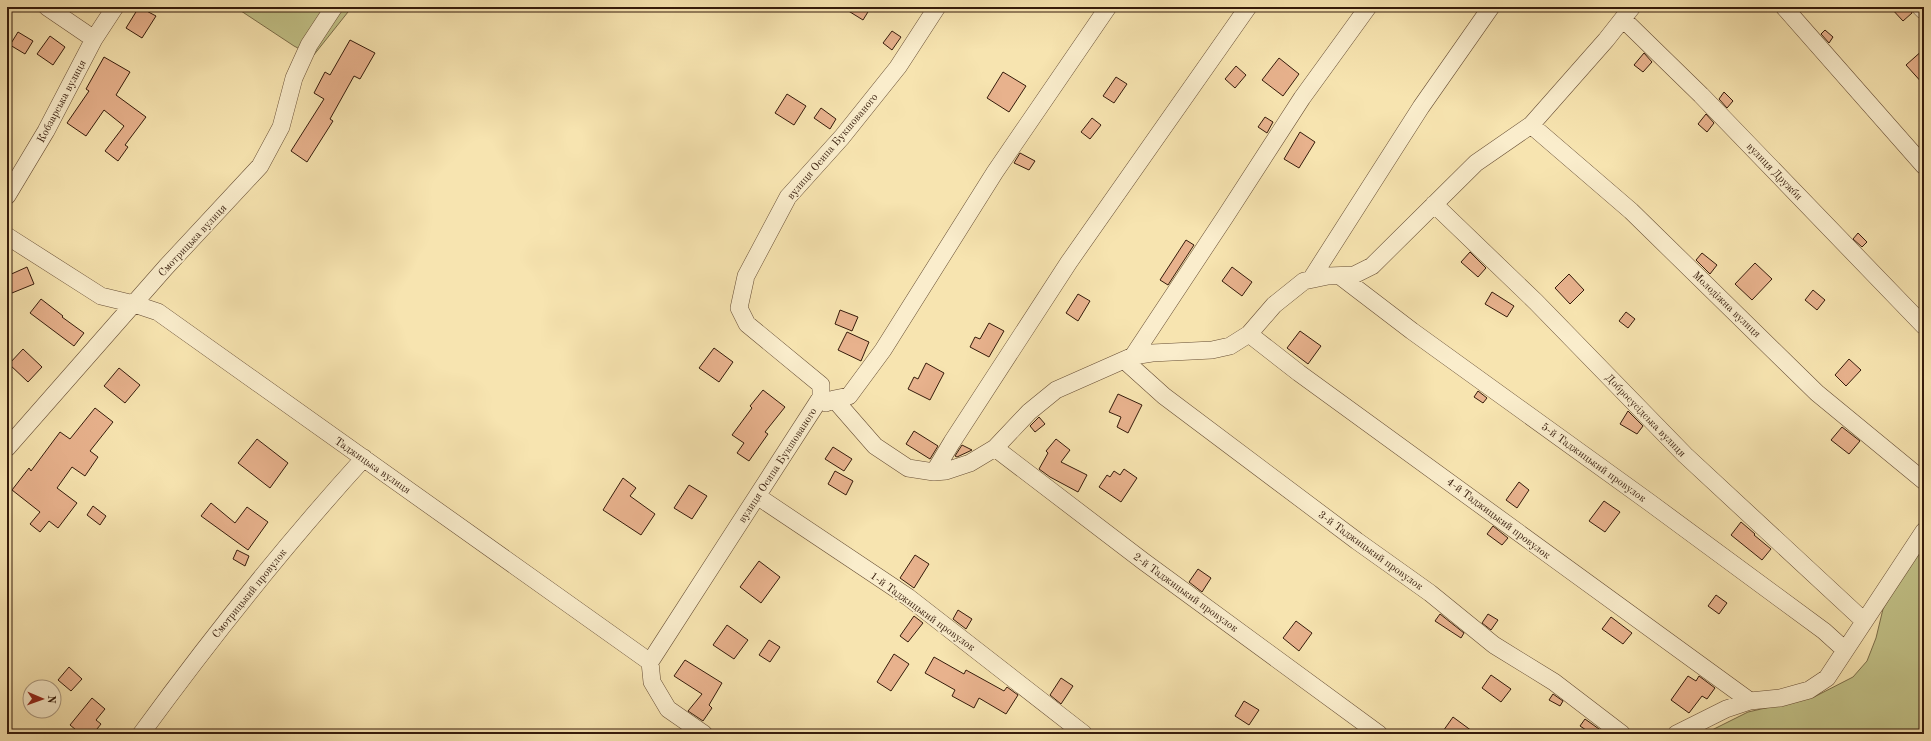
<svg xmlns="http://www.w3.org/2000/svg" width="1931" height="741" font-family="'Old Standard TT',serif">
  <style>
    .green { fill: #c2c288; stroke: #7c6e4a }
    .building { fill: #e8b28d; stroke: #351b0b }
    .lines { fill: none; stroke-linecap: round; stroke-linejoin: round }
    .minor-casing { stroke: #664d34; stroke-width: 18 }
    .minor { stroke: #faedcc; stroke-width: 17 }
    .labels { text-anchor: middle; stroke-width: 3; stroke-linejoin: round; paint-order: stroke }
    .street-label { font-size: 11px; fill: #351b0b; stroke: #faedcc }
  </style>
  <rect width="100%" height="100%" fill="#f7e4b0"/>
  <filter id="stains"><feTurbulence type="fractalNoise" baseFrequency=".005" numOctaves="4"/><feColorMatrix values="0 0 0 0 .2 0 0 0 0 .09 0 0 0 0 .02 0 0 0 .5 -.17"/></filter>
  <radialGradient id="worn" r=".72"><stop offset=".6" stop-color="#630" stop-opacity="0"/><stop offset="1" stop-color="#630" stop-opacity=".3"/></radialGradient>
  <!-- green -->
  <path class="green" d="M235 7H352L313 56 294 46Z
    M1924 538V734H1704L1748 712 1814 697 1853 677 1867 661 1876 638 1883 609Z"/>
  <!-- building -->
  <path class="building" d="M139 7 156 16 142 38 126 28Z
    M842 7H871L863 20Z
    M1890 7H1910L1912 13 1903 21Z
    M1825 30 1833 37 1829 43 1821 34Z
    M892 31 901 37 892 50 883 43Z
    M18 32 33 41 25 54 10 45Z
    M50 36 65 47 53 65 37 54Z
    M350 40 375 53 360 79 354 76 330 119 333 121 307 162 291 151 324 99 314 93 325 72 330 75Z
    M1924 49V85L1906 65Z
    M1644 53 1652 62 1643 72 1634 65Z
    M104 57 130 72 116 95 146 117 125 145 128 147 118 161 105 151 124 126 104 110 86 136 67 123 89 91 86 89Z
    M1279 58 1299 74 1283 96 1262 80Z
    M1236 66 1246 75 1235 88 1225 79Z
    M1003 72 1026 86 1009 112 987 98Z
    M1116 77 1127 84 1114 103 1103 96Z
    M1724 92 1733 101 1727 108 1719 99Z
    M787 94 806 106 794 125 775 113Z
    M821 108 836 119 830 129 814 118Z
    M1706 114 1714 123 1707 132 1698 124Z
    M1265 117 1273 122 1267 133 1258 127Z
    M1092 118 1101 125 1090 139 1081 132Z
    M1300 132 1315 142 1299 168 1284 159Z
    M1020 153 1035 161 1029 170 1014 163Z
    M1858 233 1867 242 1862 247 1853 239Z
    M1186 240 1194 245 1168 285 1160 280Z
    M1470 252 1486 268 1478 277 1461 262Z
    M1702 253 1717 265 1710 274 1696 260Z
    M1755 263 1772 279 1752 300 1735 284Z
    M27 267 34 284 7 295V276Z
    M1232 267 1252 282 1242 296 1222 281Z
    M1569 274 1584 290 1570 304 1555 288Z
    M1813 290 1825 300 1817 310 1805 300Z
    M1492 292 1514 306 1507 317 1485 304Z
    M1078 294 1090 301 1078 321 1066 313Z
    M41 299 63 316 62 317 84 333 74 346 30 313Z
    M840 310 858 317 852 331 835 324Z
    M1626 312 1635 319 1628 328 1619 321Z
    M989 323 1004 331 989 357 970 347 975 337 980 339Z
    M1300 331 1321 346 1308 364 1287 348Z
    M847 332 869 342 861 361 838 350Z
    M714 348 733 362 719 382 699 368Z
    M23 349 42 367 28 382 9 364Z
    M1849 359 1861 370 1846 386 1835 375Z
    M926 363 944 373 930 400 908 389 914 377 918 379Z
    M119 368 140 385 125 403 104 386Z
    M763 390 785 407 765 432 768 434 749 461 737 453 744 443 732 435 752 408 750 406Z
    M1478 391 1487 398 1483 403 1474 397Z
    M1118 394 1142 405 1128 433 1117 427 1121 417 1109 412Z
    M95 408 113 422 90 451 98 457 85 476 72 467 57 488 77 503 58 528 49 521 40 532 30 524 40 512 12 490 29 468 31 471 60 432 70 439Z
    M1628 411 1643 426 1637 434 1620 424Z
    M1039 417 1045 424 1035 432 1030 426Z
    M1842 427 1860 441 1849 454 1831 440Z
    M914 431 938 446 930 459 906 444Z
    M257 439 288 463 270 488 238 463Z
    M1056 439 1070 450 1061 462 1087 475 1078 492 1050 477 1039 469 1048 453 1046 451Z
    M962 445 972 450 957 457 955 456Z
    M833 447 852 459 844 471 825 459Z
    M1124 469 1137 478 1121 502 1099 487 1107 475 1110 477 1114 471 1120 475Z
    M835 471 853 481 846 495 828 484Z
    M623 478 636 488 630 496 655 514 641 535 603 510Z
    M1519 482 1529 490 1517 508 1506 500Z
    M689 485 707 496 692 519 674 508Z
    M1604 501 1620 512 1605 532 1589 521Z
    M211 503 235 523 247 507 268 522 248 550 201 516Z
    M93 506 106 516 100 525 87 515Z
    M1741 522 1755 534 1754 535 1771 549 1762 560 1731 535Z
    M1493 526 1508 538 1502 545 1487 534Z
    M237 550 249 556 245 566 233 559Z
    M915 555 929 564 914 588 900 578Z
    M759 561 780 577 761 603 740 587Z
    M1198 569 1211 578 1202 592 1189 582Z
    M1716 595 1727 603 1719 614 1708 606Z
    M958 610 972 619 966 629 953 619Z
    M1440 614 1464 633 1461 638 1435 621Z
    M1488 614 1498 620 1491 630 1482 623Z
    M914 616 923 623 908 642 900 636Z
    M1611 617 1632 633 1623 644 1602 629Z
    M1296 621 1312 633 1299 651 1283 638Z
    M727 625 748 640 734 659 713 645Z
    M769 640 780 647 770 662 759 655Z
    M894 654 909 664 891 691 877 682Z
    M934 657 964 674 966 670 1004 691 1007 687 1018 695 1006 714 979 698 974 708 952 696 955 690 925 673Z
    M685 660 722 683 709 705 712 708 703 721 688 711 702 694 674 676Z
    M69 667 82 679 71 691 58 680Z
    M1491 675 1511 689 1501 702 1482 688Z
    M1688 676 1696 681 1699 676 1715 688 1707 699 1702 696 1689 713 1671 700Z
    M1061 678 1073 686 1061 704 1050 695Z
    M1553 694 1563 701 1560 706 1549 700Z
    M92 698 105 709 96 720 101 724 93 734H81L70 725Z
    M1244 701 1259 710 1249 725 1235 716Z
    M1453 717 1476 734H1441Z
    M1585 719 1606 734H1592L1580 726Z"/>
  <g class="lines">
    <!-- minor casing -->
    <g class="minor-casing">
      <path id="minor" d="M47 7 94 39
        M1784 7 1924 166
        M1920 7 1924 11
        M1623 19 1701 95 1924 326
        M1531 125 1631 211 1817 393 1924 481
        M7 196 46 131 94 39 115 7
        M1434 204 1536 302 1685 455 1863 620
        M7 236 101 296 134 304 158 312 650 662 652 682 668 709 704 734
        M1340 276 1412 331 1649 502 1824 631 1845 650
        M1311 279 1421 107 1491 7
        M1249 334 1299 373 1750 701
        M1133 356 1225 217 1302 98 1368 7
        M1124 360 1164 396 1357 541 1430 593 1494 645 1554 682 1622 734
        M834 399 875 446 908 468 934 472 946 471 970 463 995 448 1029 412 1056 390 1133 356 1152 353 1212 350 1230 346 1249 334 1274 305 1304 281 1328 276 1354 275 1372 266 1476 163 1531 125 1606 40 1632 7
        M826 403 834 399 849 396 883 350 995 172 1108 7
        M7 448 166 267 260 166 281 127 294 78 309 45 334 7
        M995 448 1143 561 1379 734
        M934 472 952 442 1069 262 1248 7
        M757 496 908 597 1084 734
        M650 662 821 397V385L747 324 739 308 746 276 788 197 842 137 898 67 937 7
        M141 734C211 638 284 546 364 458
        M1676 734 1726 709 1750 701 1780 698 1809 690 1827 678 1924 531"/>
    </g>
    <!-- minor -->
    <use href="#minor" class="minor"/>
  </g>
  <g class="labels">
    <!-- street labels -->
    <g class="street-label">
      <text transform="translate(61 101) rotate(-62)" y="4">Кобзарська вулиця</text>
      <text transform="translate(832 146) rotate(-50)" y="4">вулиця Осипа Букшованого</text>
      <text transform="translate(1775 171) rotate(46)" y="4">вулиця Дружби</text>
      <text transform="translate(192 240) rotate(-47)" y="4">Смотрицька вулиця</text>
      <text transform="translate(1727 304) rotate(44)" y="4">Молодіжна вулиця</text>
      <text transform="translate(1646 415) rotate(46)" y="4">Добросусідська вулиця</text>
      <text transform="translate(1594 462) rotate(36)" y="4">5-й Таджицький провулок</text>
      <text transform="translate(373 465) rotate(35)" y="4">Таджицька вулиця</text>
      <text transform="translate(777 465) rotate(-57)" y="4">вулиця Осипа Букшованого</text>
      <text transform="translate(1499 518) rotate(37)" y="4">4-й Таджицький провулок</text>
      <text transform="translate(1371 550) rotate(36)" y="4">3-й Таджицький провулок</text>
      <text transform="translate(1186 592) rotate(36)" y="4">2-й Таджицький провулок</text>
      <text transform="translate(249 593) rotate(-51)" y="4">Смотрицький провулок</text>
      <text transform="translate(923 611) rotate(36)" y="4">1-й Таджицький провулок</text>
    </g>
  </g>
  <!-- margin -->
  <rect width="1931" height="741" fill="none" stroke="#f7e4b0" stroke-width="24"/>
  <rect x="8" y="8" width="1915" height="725" fill="none" stroke="#351b0b" stroke-width="2"/>
  <rect x="12" y="12" width="1907" height="717" fill="none" stroke="#351b0b"/>
  <!-- north arrow -->
  <g transform="translate(42 699) rotate(92)"><circle r="19" fill="#faedcc" stroke="#ab997f"/>
  <path d="M0-3L7 15L0 10L-7 15Z" fill="#8f2418"/>
  <text y="-6" font-size="11" font-weight="bold" text-anchor="middle" fill="#351b0b">N</text>
  </g>
  <rect width="100%" height="100%" filter="url(#stains)"/>
  <rect width="100%" height="100%" fill="url(#worn)"/>
</svg>
